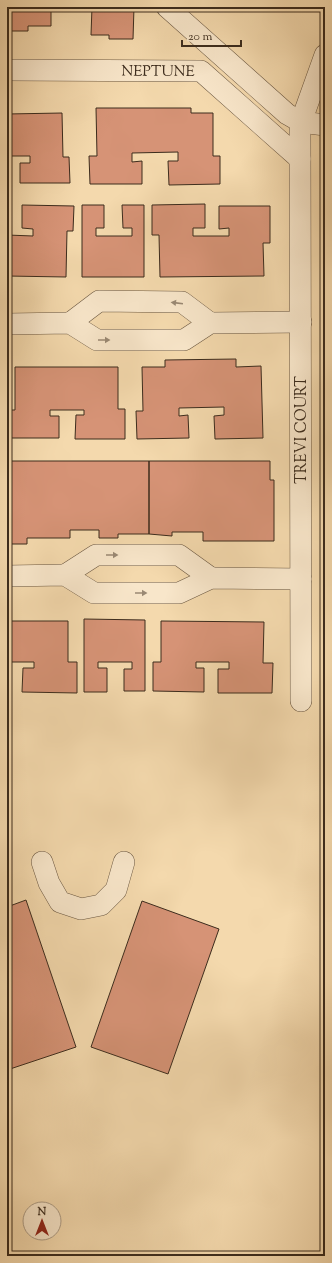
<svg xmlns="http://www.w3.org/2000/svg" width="332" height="1263" font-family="'Sorts Mill Goudy',serif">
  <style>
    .building { fill: #d69376; stroke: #3c2c1d }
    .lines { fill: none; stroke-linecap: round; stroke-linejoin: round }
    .minor-casing { stroke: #6a5741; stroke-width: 22 }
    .minor { stroke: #f8e6ca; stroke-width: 21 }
    .oneway { fill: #9a8974 }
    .labels { text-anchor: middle; stroke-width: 3; stroke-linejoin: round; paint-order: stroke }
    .street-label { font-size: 15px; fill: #3c2c1d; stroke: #f8e6ca }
  </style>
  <rect width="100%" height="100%" fill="#f4d9ad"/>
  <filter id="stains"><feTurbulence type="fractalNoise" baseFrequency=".005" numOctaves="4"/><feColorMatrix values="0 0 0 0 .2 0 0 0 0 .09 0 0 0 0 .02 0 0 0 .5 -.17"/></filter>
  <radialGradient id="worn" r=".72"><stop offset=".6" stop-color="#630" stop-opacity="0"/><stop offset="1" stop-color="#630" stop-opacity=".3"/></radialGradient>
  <!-- building -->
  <path class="building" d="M7 7H51V26H28V31H7Z
    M92 7H134L133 39H109V35H91Z
    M96 108H191V113H213V156H220V184L169 185 168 161H178V152L132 153V162L142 161V184H90L89 156H97Z
    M62 113 63 157H69L70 183H20V163H30V156H7V114Z
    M205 204V228H193V236H229V228L219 229V206H270V243H263L264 276 160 277 159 235H152V205Z
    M7 205H10V229H7Z
    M22 205 74 206 73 231H67L66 277 7 276V235L33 236V229L22 228Z
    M82 205H104V228H96V236H132V228H123L122 205H144V277H82Z
    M236 359V367L261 366 263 438 215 439 214 416 224 415V407L179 408V416L188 415 189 438 137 439 136 411H143L142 367H165V360Z
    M15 367H118V409H125V439H75L76 415H84V410H50V416H59V438H7V410H15Z
    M7 461H149V534H118V538H99V530H70V538H27V544H7Z
    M149 461H270V480H274V541H203V532H172V536L149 534Z
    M84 619 145 620V691H124V669H132V662H98V668H107V692H84Z
    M7 621H68V662H77V693L22 692 23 668H34V662H7Z
    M161 621 264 622 263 663H273L272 693H218V669H229V662H196V668H204V692L153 691V662H161Z
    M7 667H9L8 691H7Z
    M26 900 76 1047 7 1070V907Z
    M142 901 219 929 168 1074 91 1047Z"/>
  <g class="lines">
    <!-- minor casing -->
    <g class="minor-casing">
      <g id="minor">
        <path d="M167 7 287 114 301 122 325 125"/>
        <path id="s1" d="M7 70 201 71 300 159"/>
        <path d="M70 323 99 301 182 302 210 323"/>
        <path d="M7 324 70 323 97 340H184L210 323 301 322"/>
        <path d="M65 575 96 555H179L211 578"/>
        <path d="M7 576 65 575 94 593H179L211 578 301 579"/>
        <path d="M301 701 300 131 301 122 325 55"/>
        <path d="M42 862 49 883 60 902 81 909 101 905 116 890 124 862"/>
      </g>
    </g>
    <!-- minor -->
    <use href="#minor" class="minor"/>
  </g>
  <!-- one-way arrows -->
  <defs><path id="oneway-solid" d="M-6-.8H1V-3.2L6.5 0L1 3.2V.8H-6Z"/></defs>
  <g class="oneway">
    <use href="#oneway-solid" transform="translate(177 303) rotate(-173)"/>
    <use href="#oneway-solid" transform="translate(104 340)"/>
    <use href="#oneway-solid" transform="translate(112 555)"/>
    <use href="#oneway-solid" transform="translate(141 593)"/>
  </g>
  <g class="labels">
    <!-- street labels -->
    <g class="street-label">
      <text dy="5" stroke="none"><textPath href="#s1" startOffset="151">NEPTUNE</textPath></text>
      <text transform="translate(301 430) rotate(-90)" y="5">TREVI COURT</text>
    </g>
  </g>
  <!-- margin -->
  <rect width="332" height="1263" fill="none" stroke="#f4d9ad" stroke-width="24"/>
  <rect x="8" y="8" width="316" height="1247" fill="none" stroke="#3c2c1d" stroke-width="2"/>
  <rect x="12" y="12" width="308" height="1239" fill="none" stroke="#3c2c1d"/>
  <!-- north arrow -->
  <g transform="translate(42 1221)"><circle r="19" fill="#f8e6ca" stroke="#ad9c85"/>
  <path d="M0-3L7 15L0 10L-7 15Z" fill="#8f2418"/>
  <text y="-6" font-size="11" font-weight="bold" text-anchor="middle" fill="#3c2c1d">N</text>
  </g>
  <!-- scale -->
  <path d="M182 40v6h59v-6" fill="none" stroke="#3c2c1d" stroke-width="2"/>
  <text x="188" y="40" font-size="12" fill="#3c2c1d" stroke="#f8e6ca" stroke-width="3" paint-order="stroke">20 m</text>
  <rect width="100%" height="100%" filter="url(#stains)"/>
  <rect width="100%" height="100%" fill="url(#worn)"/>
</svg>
